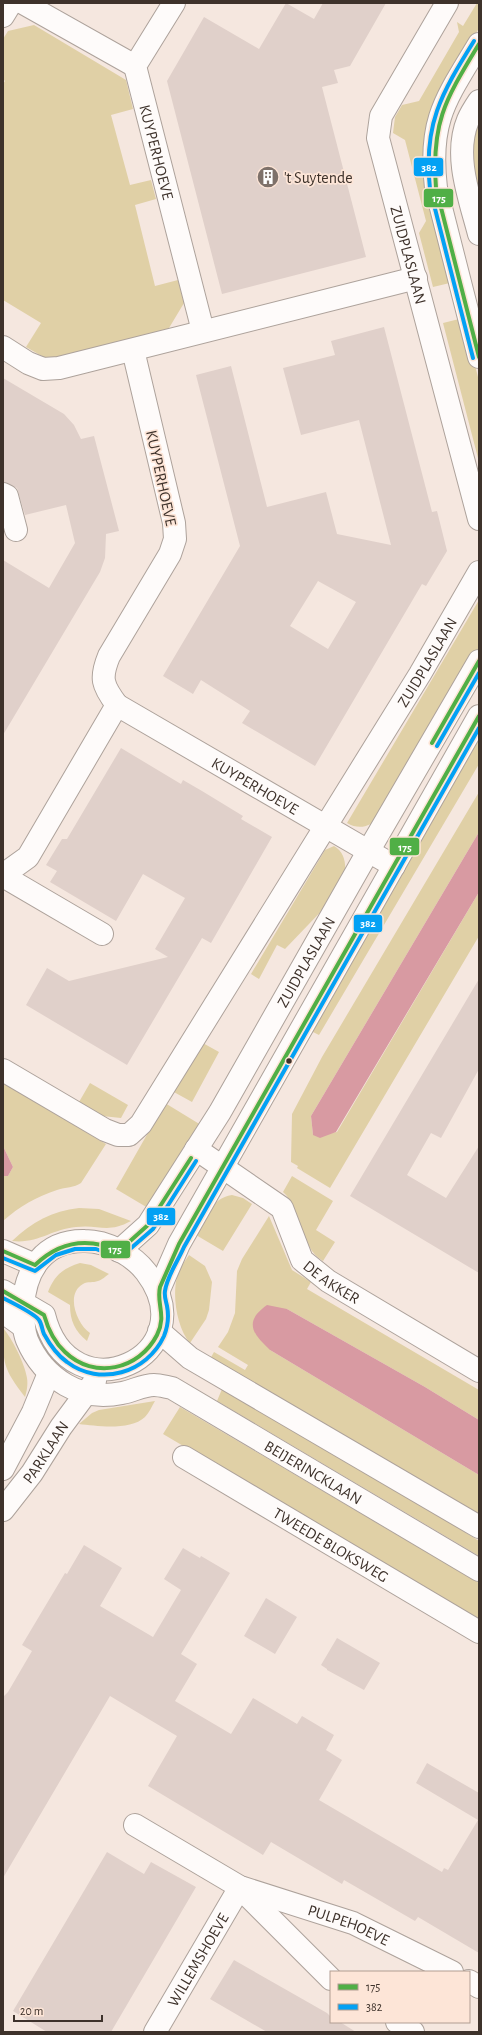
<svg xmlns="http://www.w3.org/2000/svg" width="482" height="2035" font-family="'Alegreya Sans',sans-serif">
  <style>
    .green { fill: #e0d0a6 }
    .water { fill: #d89aa2 }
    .building { fill: #e0d0ca; fill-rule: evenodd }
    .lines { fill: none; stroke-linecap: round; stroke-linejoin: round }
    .street-casing { stroke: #ada29b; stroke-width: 24 }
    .secondary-casing { stroke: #ada29b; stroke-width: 24 }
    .street { stroke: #fefbfa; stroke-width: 22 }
    .secondary { stroke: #fefbfa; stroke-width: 22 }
    .bus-1-casing { stroke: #fde5d7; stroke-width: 7 }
    .bus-2-casing { stroke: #fde5d7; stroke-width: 7 }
    .bus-1 { stroke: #50af46; stroke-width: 4 }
    .bus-2 { stroke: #03a1f4; stroke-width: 4 }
    .bus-dot { fill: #3e322b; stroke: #fde5d7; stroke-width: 1.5 }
    .labels { text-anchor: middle; stroke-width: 3.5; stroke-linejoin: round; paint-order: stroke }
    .street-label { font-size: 16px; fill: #3e322b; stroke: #fde5d7 }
    .poi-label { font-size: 16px; fill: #3e322b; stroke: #fde5d7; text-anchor: start }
    .line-badge { stroke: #fde5d7; stroke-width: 1.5 }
    .badge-label { font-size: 11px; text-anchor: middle; font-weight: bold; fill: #fff }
  </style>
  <rect width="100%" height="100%" fill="#f5e7df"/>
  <!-- green -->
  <path class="green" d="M477 3H479V28L438 100 454 282 433 287 419 233 426 221 405 140 393 133 395 117 402 105 419 101 459 32 457 22 463 26Z
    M34 25 126 80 133 109 111 115 130 185 151 180 156 199 135 205 155 286 178 280 184 303 166 333 59 360 47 359 26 347 41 323 3 300V84L5 81 3 79V39L8 31Z
    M479 122V203C473 173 468 151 479 122Z
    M463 318 479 381V462L443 323Z
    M479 600V650L380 817C370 827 359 830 347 823Z
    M479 737V764L319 1035 309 1030Z
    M479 792V832L311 1116 313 1135 337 1132 479 892V936L330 1188 297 1168 298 1166 291 1162 292 1114 322 1057Z
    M334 846C344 852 346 862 345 873L331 901 285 949 277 945 259 979 251 974 325 850Z
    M201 1042 219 1052 192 1102 172 1091Z
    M3 1083 106 1144 81 1183C74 1188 66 1187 57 1190 36 1197 20 1206 3 1221V1176H8L13 1167 3 1146Z
    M90 1083 128 1105 121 1118 102 1116 79 1102Z
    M165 1103 201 1125 148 1208 116 1189Z
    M292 1176 333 1201 316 1230 335 1242 323 1261C299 1247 303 1210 283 1192Z
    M232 1195 243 1198 252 1204 223 1251 196 1235C205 1219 211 1198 232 1195Z
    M79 1208 99 1209 131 1221C107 1234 99 1224 76 1227 52 1229 38 1244 12 1241 32 1222 52 1211 79 1208Z
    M269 1216 292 1270 311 1282 307 1289 479 1390V1420L425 1387 287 1309 270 1350 479 1475V1518L210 1359 214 1352 245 1370 248 1365 218 1347 228 1332 235 1313 237 1271 242 1259Z
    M189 1255 205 1266 212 1282 209 1310 206 1319 190 1343C177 1328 172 1296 177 1277 179 1269 184 1262 189 1255Z
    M80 1263 91 1265 109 1274C106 1276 102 1280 98 1281 93 1283 88 1281 83 1284 65 1294 77 1324 90 1333L87 1341C75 1331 70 1321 70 1305L48 1292C54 1276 63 1268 80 1263Z
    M3 1328C12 1338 25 1364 27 1378 28 1384 27 1391 25 1397 3 1368 3 1364 3 1328Z
    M222 1389 449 1522 479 1541V1556L217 1401Z
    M155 1401C152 1406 149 1413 145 1417 130 1431 97 1426 79 1424L92 1413 99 1410Z
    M180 1407 479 1583V1621L163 1434Z"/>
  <!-- water -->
  <path class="water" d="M479 832V892L336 1132 320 1138 313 1135 311 1116Z
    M3 1146 13 1167 8 1176H3Z
    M267 1305 287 1309 425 1387 479 1420V1475L270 1350C253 1334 243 1322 267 1305Z"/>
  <!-- building -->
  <path class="building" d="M286 3 314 19 323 3H386L350 66 334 70 338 83 322 87 366 257 222 294 167 81 204 17 259 49Z
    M384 327 432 512 437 511 447 551 426 586 422 584 315 766 242 723 250 711 201 680 193 694 163 676 240 546 196 375 231 366 267 507 326 492 337 534 391 545 359 420 301 435 283 368 335 355 331 341ZM318 581 356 602 328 649 290 626Z
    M3 378 64 414 74 425 81 439 94 436 119 531 106 534 105 558 100 572 3 735V560L49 588 75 543 66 505 25 515 17 488 3 482Z
    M121 748 181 784 183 780 202 791 243 816 241 819 272 837 211 943 202 938 127 1065 26 1005 47 968 69 981 168 957 155 949 185 898 143 874 116 921 50 882 57 871 46 865 62 839H67Z
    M479 979V1069L441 1138 431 1133 407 1175 446 1198 479 1146V1273L350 1196Z
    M84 1545 122 1568 100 1606 153 1637 181 1590 164 1579 183 1548 200 1558 201 1556 230 1573 181 1654 197 1664 175 1701 231 1734 253 1698 297 1724 302 1716 334 1735 326 1750 342 1760 319 1800 442 1872 444 1868 448 1870 478 1820 416 1783 427 1763 479 1793V1953L418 1917 415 1921 344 1880 342 1884 271 1842 263 1855 148 1786 177 1736 110 1696 3 1878V1697L8 1692 32 1651 22 1645 65 1573 67 1574Z
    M266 1598 297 1617 275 1654 244 1636Z
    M337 1638 380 1663 364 1690 327 1670V1669L321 1665Z
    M107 1852 144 1874 151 1862 196 1887 111 2032H47L13 2011Z
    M234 1960 327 2013 331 2017V2022H340L356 2032H267L210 1999Z"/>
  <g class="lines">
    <!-- street casing -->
    <g class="street-casing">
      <g id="street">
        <path d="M23 3 135 66"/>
        <path id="s1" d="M174 3 135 66 203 331"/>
        <path id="s2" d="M447 3 381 116 378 138 479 519"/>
        <path d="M3 16 11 3"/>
        <path d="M3 347 28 363 43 369 59 368 416 278"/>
        <path d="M3 494 7 496 16 530"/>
        <path id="s3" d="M117 705 394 866"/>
        <path d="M3 875 28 857 117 705C102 685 100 678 109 656L170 554 175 539 174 523 133 350"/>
        <path d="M3 876 102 934"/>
        <path id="s4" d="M3 1070 105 1130 118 1135H129L141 1124 420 674 479 572"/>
        <path id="s5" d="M196 1149 282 1208 302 1260 328 1281 479 1371"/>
        <path id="s6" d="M184 1457 479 1632"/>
        <path id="s7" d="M135 1825 240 1887 353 1923 452 1972"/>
        <path d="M242 1890 331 1979"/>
        <path d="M469 1981 479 1987"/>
        <path d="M397 2022 413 2032"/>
        <path id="s8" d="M155 2032 240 1887"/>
      </g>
    </g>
    <!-- secondary casing -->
    <g class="secondary-casing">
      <g id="secondary">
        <path d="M479 44C446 99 428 120 436 188L479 357"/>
        <path d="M479 101C475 107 471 113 468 120 453 156 470 199 479 234"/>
        <path d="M3 1251 35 1265"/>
        <path id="s9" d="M119 1251 148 1225 220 1112 369 850 479 661"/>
        <path id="s10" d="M3 1291 44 1315C70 1420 209 1355 146 1272 133 1255 107 1241 85 1241 44 1240 25 1270 23 1307 23 1318 23 1330 27 1340 35 1359 49 1375 66 1385 83 1395 103 1397 122 1393 133 1391 143 1385 154 1385 160 1385 166 1387 172 1388L479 1570"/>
        <path d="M158 1292 179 1244 479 716"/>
        <path d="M3 1312 24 1327"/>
        <path d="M159 1331 190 1358 479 1527"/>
        <path d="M3 1469 33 1412 49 1373"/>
        <path id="s11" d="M3 1510 32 1473 61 1427 95 1381"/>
      </g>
    </g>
    <!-- street -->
    <use href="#street" class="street"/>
    <!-- secondary -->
    <use href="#secondary" class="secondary"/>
    <!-- bus-1 casing -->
    <g class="bus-1-casing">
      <path id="bus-1" d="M479 44C446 99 431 121 436 188L479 357
        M432 743 479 661
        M3 1251 35 1265C60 1241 88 1237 119 1251L148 1225 191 1158
        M3 1291 44 1315C48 1329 54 1342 65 1352 94 1380 139 1370 157 1335 167 1315 156 1304 160 1287L179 1244 479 716"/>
    </g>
    <!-- bus-2 casing -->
    <g class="bus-2-casing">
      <path id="bus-2" d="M473 358 430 189C423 125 441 94 474 41
        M437 746 479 673
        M3 1258 35 1271 56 1255 75 1249H96L117 1257 122 1256 153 1229 196 1161
        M3 1298C11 1302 35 1314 39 1320 42 1324 42 1330 44 1334 50 1345 57 1355 67 1362 100 1387 147 1373 164 1336 168 1326 169 1316 167 1306 166 1301 164 1296 165 1291 167 1276 178 1261 184 1247L479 728"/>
    </g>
    <!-- bus-1 -->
    <use href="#bus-1" class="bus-1"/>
    <!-- bus-2 -->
    <use href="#bus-2" class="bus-2"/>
  </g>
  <!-- icons -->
  <defs>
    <g id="building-disc" transform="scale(1.15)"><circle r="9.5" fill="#7e716a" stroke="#fde5d7"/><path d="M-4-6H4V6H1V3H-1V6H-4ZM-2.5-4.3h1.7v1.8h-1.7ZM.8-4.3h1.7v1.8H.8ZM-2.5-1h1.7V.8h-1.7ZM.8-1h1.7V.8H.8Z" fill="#fff"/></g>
  </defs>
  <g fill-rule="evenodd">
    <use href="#building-disc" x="268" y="177"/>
  </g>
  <!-- markers -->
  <circle class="bus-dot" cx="289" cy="1061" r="3.5"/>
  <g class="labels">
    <!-- street labels -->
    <g class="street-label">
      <text dy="6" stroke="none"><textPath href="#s1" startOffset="163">KUYPERHOEVE</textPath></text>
      <text dy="6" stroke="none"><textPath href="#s2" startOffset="274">ZUIDPLASLAAN</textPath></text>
      <text transform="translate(162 478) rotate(78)" y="6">KUYPERHOEVE</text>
      <text dy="6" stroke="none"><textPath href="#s4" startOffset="703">ZUIDPLASLAAN</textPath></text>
      <text dy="6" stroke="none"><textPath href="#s3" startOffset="160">KUYPERHOEVE</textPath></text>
      <text dy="6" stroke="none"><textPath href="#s9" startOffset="346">ZUIDPLASLAAN</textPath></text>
      <text dy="6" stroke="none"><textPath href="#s5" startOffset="197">DE AKKER</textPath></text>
      <text dy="6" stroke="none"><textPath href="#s11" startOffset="72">PARKLAAN</textPath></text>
      <text dy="6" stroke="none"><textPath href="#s10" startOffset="810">BEIJERINCKLAAN</textPath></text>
      <text dy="6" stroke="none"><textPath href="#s6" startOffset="171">TWEEDE BLOKSWEG</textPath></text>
      <text dy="6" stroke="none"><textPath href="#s7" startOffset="237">PULPEHOEVE</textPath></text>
      <text dy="6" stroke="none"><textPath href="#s8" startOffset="84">WILLEMSHOEVE</textPath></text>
    </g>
    <!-- poi labels -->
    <g class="poi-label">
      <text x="284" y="183">'t Suytende</text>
    </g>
  </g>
  <g class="line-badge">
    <rect x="413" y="157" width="31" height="20" rx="4" fill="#03a1f4"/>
    <rect x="423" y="188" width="31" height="20" rx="4" fill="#50af46"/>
    <rect x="389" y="837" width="31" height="19" rx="4" fill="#50af46"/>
    <rect x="353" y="914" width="30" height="19" rx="4" fill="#03a1f4"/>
    <rect x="146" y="1207" width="30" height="19" rx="4" fill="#03a1f4"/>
    <rect x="100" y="1240" width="31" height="19" rx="4" fill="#50af46"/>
  </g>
  <g class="badge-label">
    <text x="429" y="171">382</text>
    <text x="439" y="202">175</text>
    <text x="405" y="851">175</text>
    <text x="368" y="927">382</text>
    <text x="161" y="1220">382</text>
    <text x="115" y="1253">175</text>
  </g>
  <!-- border -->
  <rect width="482" height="2035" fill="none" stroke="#3e322b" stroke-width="8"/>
  <!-- legend -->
  <rect x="330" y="1971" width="140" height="52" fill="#fde5d7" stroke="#b19d92"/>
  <rect x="338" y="1984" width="20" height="6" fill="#50af46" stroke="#b19d92"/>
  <text x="366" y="1991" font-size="12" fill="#3e322b">175</text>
  <rect x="338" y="2004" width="20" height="6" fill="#03a1f4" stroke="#b19d92"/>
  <text x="366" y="2011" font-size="12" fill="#3e322b">382</text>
  <!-- scale -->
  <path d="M14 2015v6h88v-6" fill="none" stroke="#3e322b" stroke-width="2"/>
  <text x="20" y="2015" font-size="12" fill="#3e322b" stroke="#fde5d7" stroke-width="3" paint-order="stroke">20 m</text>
</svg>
